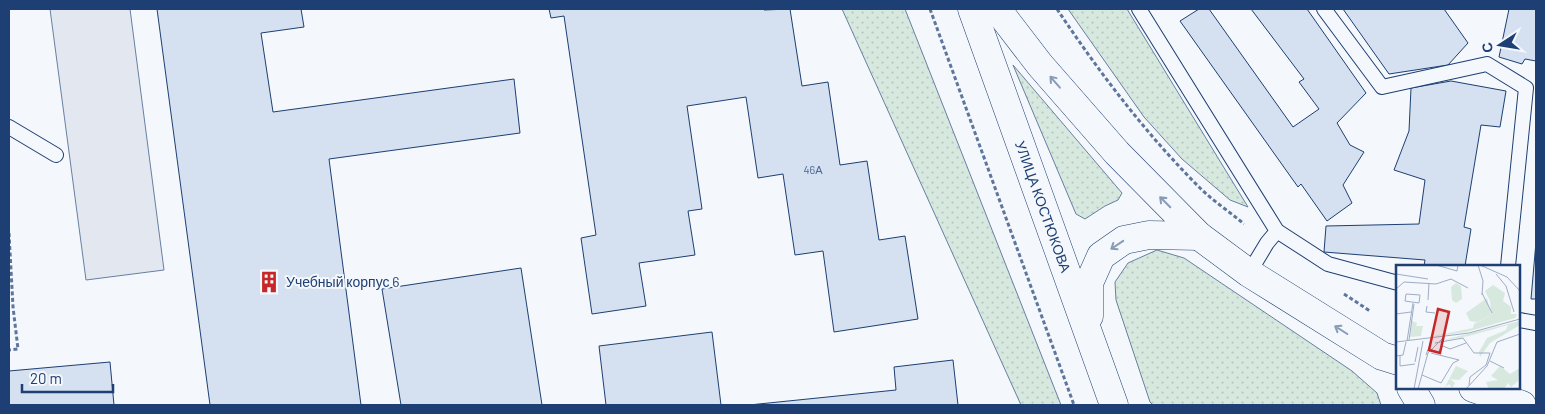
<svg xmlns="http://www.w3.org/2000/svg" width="1545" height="414" font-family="Barlow,sans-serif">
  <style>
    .grass { fill: url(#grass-dots); stroke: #687fa3 }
    .parking { fill: #e3e8f0; stroke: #687fa3 }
    .building { fill: #d5e0f0; stroke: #1d3f73 }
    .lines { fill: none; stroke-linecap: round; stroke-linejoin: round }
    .service-casing { stroke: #1d3f73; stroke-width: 16 }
    .secondary-casing { stroke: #1d3f73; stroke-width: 29 }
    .path { stroke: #5e769c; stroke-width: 3; stroke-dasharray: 4 2.5; stroke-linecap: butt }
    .service { stroke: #f4f7fb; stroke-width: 14 }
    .secondary { stroke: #f4f7fb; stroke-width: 28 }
    .oneway { stroke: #889bb7 }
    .labels { text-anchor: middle; stroke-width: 4; stroke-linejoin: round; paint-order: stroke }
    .number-label { font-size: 11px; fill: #4b6792 }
    .street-label { font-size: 14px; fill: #1d3f73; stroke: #f4f7fb }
    .poi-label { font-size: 14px; fill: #1d3f73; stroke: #f4f7fb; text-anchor: start }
    .inset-road { fill: none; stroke: #9eadc5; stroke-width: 1 }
    .view { fill: #c62828; fill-opacity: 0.15; stroke: #c62828; stroke-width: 2.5 }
    .inset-edge { fill: none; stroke: #1d3f73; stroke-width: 2.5 }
  </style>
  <defs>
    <pattern id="grass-dots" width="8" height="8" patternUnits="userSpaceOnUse" patternTransform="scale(1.25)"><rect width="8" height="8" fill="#d7e8df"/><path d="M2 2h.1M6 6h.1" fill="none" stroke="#b8c8c3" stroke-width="1.8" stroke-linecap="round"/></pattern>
  </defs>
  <rect width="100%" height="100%" fill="#f4f7fb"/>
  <!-- grass -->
  <path class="grass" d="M842 9H905L1061 405H1021Z
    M1068 9H1127L1248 207 1230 200 1182 159 1144 117Z
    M1013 65 1122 193 1118 200 1105 206 1085 219 1076 214Z
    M1157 250 1184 258 1352 371 1377 393 1381 405H1153L1150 402 1116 300 1115 282 1128 263Z"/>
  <!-- parking -->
  <path class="parking" d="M50 9H130L164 270 86 280Z"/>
  <!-- building -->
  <path class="building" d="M157 9H301L304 27 261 33 273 112 514 79 520 133 329 159 361 405H210Z
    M549 9H764V10L790 9 802 86 828 82 840 165 867 161 879 240 905 236 918 319 834 332 823 251 795 255 783 174 758 178 746 97 687 106 702 209 688 211 695 255 639 263 646 306 592 314 581 238 596 235 564 16 551 18Z
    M1199 9H1209L1293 127 1319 109 1299 82 1304 79 1251 9H1307L1366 93 1337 123 1350 145 1364 152 1343 185 1352 203 1327 221 1301 184 1298 187 1180 21Z
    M1343 9H1444L1468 43 1448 65 1389 74Z
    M1509 9H1536V61L1525 59 1522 64 1499 57Z
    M1451 81 1506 91 1500 127 1481 125 1464 227 1471 229 1465 266H1424L1425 260 1324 252 1326 226 1419 224 1425 180 1394 170 1409 131 1411 88Z
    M1536 242V299H1531Z
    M521 268 542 405H401L382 289Z
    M712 332 721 405H606L599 346Z
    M953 360 958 405H749L896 390 894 367Z
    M110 362 114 405H9V371Z"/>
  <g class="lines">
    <!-- service casing -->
    <g class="service-casing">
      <path id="service" d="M1139 9 1277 231 1267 243 1249 273
        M1324 9 1382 87 1487 64 1526 88 1508 266
        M9 127 56 155
        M1277 231 1328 264 1398 283
        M1519 320 1536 323"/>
    </g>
    <!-- secondary casing -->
    <g class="secondary-casing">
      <g id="secondary">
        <path id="s1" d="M972 9 1114 405"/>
        <path d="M997 9 1040 65 1117 153 1199 236 1249 273 1382 356 1398 361"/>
        <path d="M1089 316V283L1101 256 1124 240 1149 235 1199 236"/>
        <path d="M1411 388 1421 405"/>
        <path d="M1473 388 1522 405"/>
      </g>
    </g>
    <!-- path -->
    <path class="path" d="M930 9 1074 405
      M1057 9C1099 72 1146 134 1200 188 1213 201 1230 212 1244 224
      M9 233 13 307 18 349 9 350
      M1344 294 1370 311"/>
    <!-- service -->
    <use href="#service" class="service"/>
    <!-- secondary -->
    <use href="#secondary" class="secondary"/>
  </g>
  <!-- one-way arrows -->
  <defs><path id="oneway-shaft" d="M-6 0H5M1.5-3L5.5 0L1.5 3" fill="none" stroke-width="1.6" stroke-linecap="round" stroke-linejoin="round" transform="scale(1.25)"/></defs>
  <g class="oneway">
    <use href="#oneway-shaft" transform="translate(1055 82) rotate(-131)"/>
    <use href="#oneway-shaft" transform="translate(1165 202) rotate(-135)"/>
    <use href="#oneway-shaft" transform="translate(1117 245) rotate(146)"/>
    <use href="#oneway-shaft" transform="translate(1341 330) rotate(-148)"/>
  </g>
  <!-- icons -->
  <defs>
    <g id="building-bare" transform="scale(1.725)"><path d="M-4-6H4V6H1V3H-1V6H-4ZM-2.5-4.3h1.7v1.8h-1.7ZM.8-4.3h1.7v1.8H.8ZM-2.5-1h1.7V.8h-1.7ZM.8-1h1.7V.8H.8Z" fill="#c62828" stroke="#f4f7fb" stroke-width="2.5" paint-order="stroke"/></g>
  </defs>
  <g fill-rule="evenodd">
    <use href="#building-bare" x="269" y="282"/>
  </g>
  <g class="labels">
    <!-- number labels -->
    <g class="number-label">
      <text x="813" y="174">46А</text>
    </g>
    <!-- street labels -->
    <g class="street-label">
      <text dy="5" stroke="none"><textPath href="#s1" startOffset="210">УЛИЦА КОСТЮКОВА</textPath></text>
    </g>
    <!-- poi labels -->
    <g class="poi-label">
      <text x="286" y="287">Учебный корпус 6</text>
    </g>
  </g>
  <!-- overview -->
  <g transform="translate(1396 265)">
    <rect width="124" height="124" fill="#f4f7fb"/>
    <path d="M97 20 109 28 107 36 115 42V49H121L119 53 70 67 33 72 77 63 78 59 95 50 94 36 89 26ZM124 56V60L94 78 84 92 83 87 91 73 110 65 112 60 73 71 43 76Z" fill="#d7e8df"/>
    <path d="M16 56 21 58 20 61H27L25 71 14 72ZM60 101 72 106 63 115 54 114 59 118 56 123 53 119 49 122ZM104 101 114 109 124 103 122 116 115 122 112 118 108 124H93L90 117 102 115 95 111Z" fill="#d7e8df"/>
    <path d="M91 33 95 50 81 57 74 56 70 48Z" fill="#d7e8df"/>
    <path d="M60 18 65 21 66 34 60 38 56 35 55 22Z" fill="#d7e8df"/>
    <path class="inset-road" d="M40 0 61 6 62 0M82 0 87 16 86 30M84 0 111 12 124 26M0 9 32 14M100 9 110 21 118 47M0 24 8 17 40 19 55 14 72 23M86 28 96 48M10 29 24 30 23 38 9 36ZM32 35 33 18M31 41 30 47 39 48M0 49 15 47M13 75 18 39M11 76 17 38M0 77 73 68 124 54M39 78 67 73 78 88H94M36 85 42 87 47 81 54 84 70 78M4 90V101L19 99M30 90 36 74M0 91 7 90 10 77M94 96 108 103M19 97 22 82M26 110 45 118 57 98 63 95 35 88M73 120 74 112 90 100 94 88M18 124 27 76M22 124 32 88 46 74M70 124 91 101 101 77 124 69"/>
    <path class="view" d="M42 44 53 47 44 88 33 85Z"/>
    <rect width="124" height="124" class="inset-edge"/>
  </g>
  <!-- border -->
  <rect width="1545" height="414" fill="none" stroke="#1d3f73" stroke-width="20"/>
  <!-- north arrow -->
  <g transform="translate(1500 45) rotate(258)" stroke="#f4f7fb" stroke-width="4" paint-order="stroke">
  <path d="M0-4L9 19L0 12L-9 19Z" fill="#1d3f73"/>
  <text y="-8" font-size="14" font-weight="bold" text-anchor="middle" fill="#1d3f73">С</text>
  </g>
  <!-- scale -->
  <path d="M22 384v8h91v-8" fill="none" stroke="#1d3f73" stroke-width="2.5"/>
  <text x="30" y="384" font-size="15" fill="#1d3f73" stroke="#f4f7fb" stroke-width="4" paint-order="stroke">20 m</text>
</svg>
